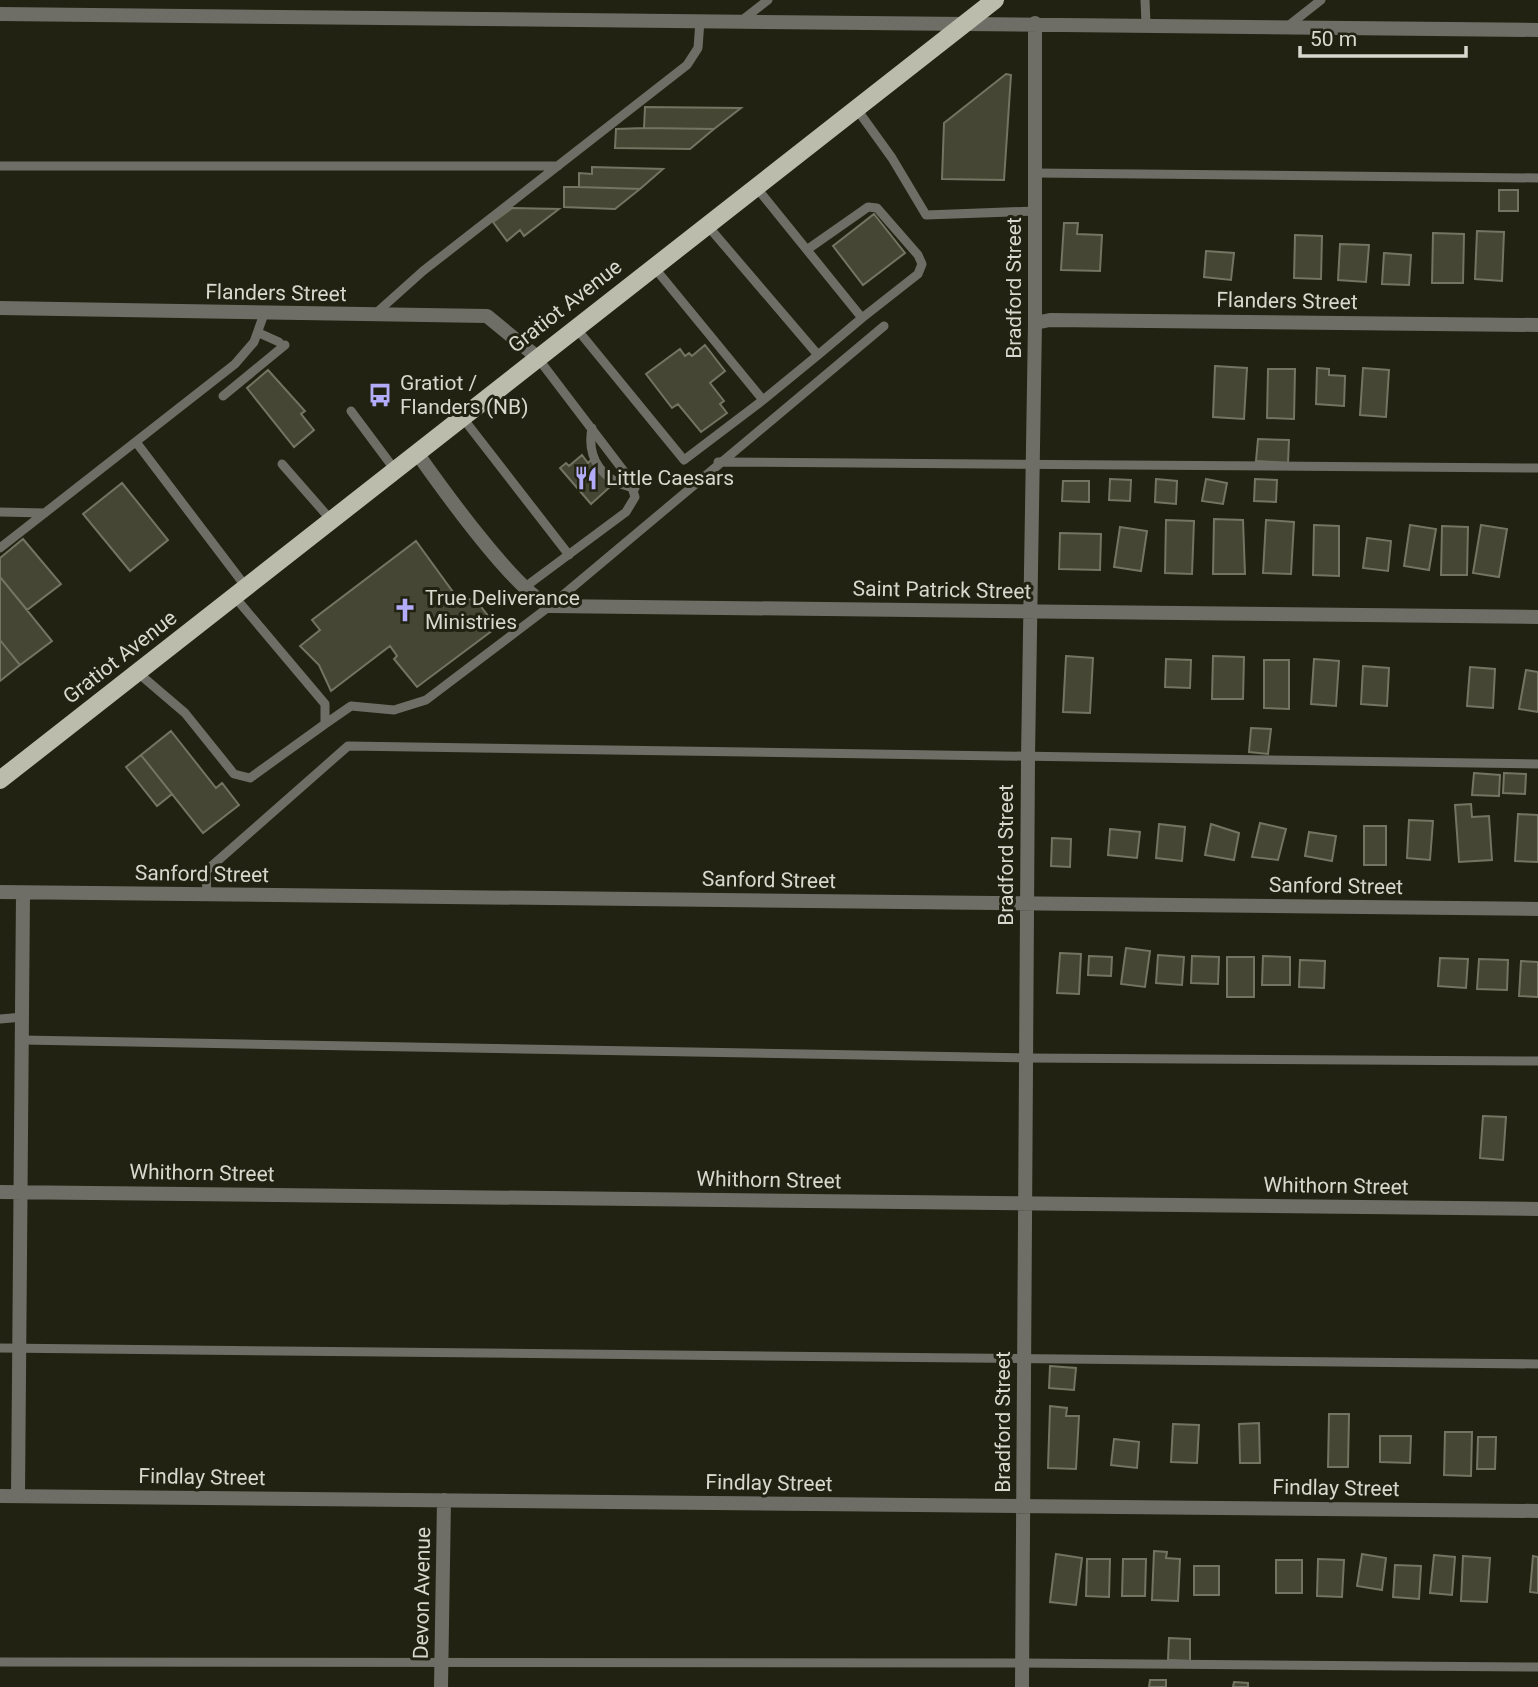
<svg xmlns="http://www.w3.org/2000/svg" width="1538" height="1687" font-family="Roboto,sans-serif">
  <style>
    .building { fill: #464635; stroke: #747462; stroke-width: 2 }
    .lines { fill: none; stroke-linecap: round; stroke-linejoin: round }
    .service { stroke: #6e6e66; stroke-width: 9 }
    .minor { stroke: #6e6e66; stroke-width: 14 }
    .primary { stroke: #bcbcac; stroke-width: 18 }
    .labels { text-anchor: middle; stroke-width: 6; stroke-linejoin: round; paint-order: stroke }
    .street-label { font-size: 21px; fill: #d8d8ce; stroke: #222212 }
    .poi-label { font-size: 21px; fill: #d8d8ce; stroke: #222212; text-anchor: start }
  </style>
  <rect width="100%" height="100%" fill="#222212"/>
  <!-- building -->
  <path class="building" d="M1006 74 1011 75 1004 180 942 179 944 123Z
    M645 107 741 108 714 129 644 128Z
    M616 129 644 128 714 129 690 149 615 148Z
    M592 167 663 169 640 189 579 187V173L592 174Z
    M564 187H579L640 189 615 209 564 207Z
    M1499 190H1518V211H1499Z
    M512 208 559 209 524 236 520 230 507 241 493 222Z
    M874 214 905 253 863 285 833 246Z
    M1064 223H1078L1077 234 1102 235 1100 271 1061 270Z
    M1477 231 1504 232 1502 281 1475 279Z
    M1433 233 1464 234 1463 283H1432Z
    M1295 235 1322 236 1321 279 1294 278Z
    M1340 244 1369 245 1366 282 1338 280Z
    M1206 251 1234 253 1231 280 1204 277Z
    M1384 253 1411 255 1409 285 1382 284Z
    M705 345 725 371 710 383 724 401 720 404 727 413 701 432 678 404 672 408 646 374 680 349 685 356 689 353 692 356Z
    M1215 366 1247 368 1244 419 1213 417Z
    M1317 368 1329 369V375L1345 376 1344 406 1316 404Z
    M1363 368 1389 370 1386 417 1360 415Z
    M1268 369H1295L1294 419 1267 418Z
    M268 370 305 411 301 414 314 430 294 447 247 388Z
    M1258 439 1289 440 1288 463 1256 461Z
    M582 455 588 463 591 460 611 486 591 504 560 468 566 463 569 466Z
    M1110 479 1131 480 1130 501 1109 500Z
    M1156 479 1177 481 1176 504 1155 502Z
    M1206 479 1227 483 1223 504 1202 501Z
    M1255 479 1277 480 1276 502 1254 501Z
    M1063 481H1089V502L1062 501Z
    M122 483 168 540 130 571 83 514Z
    M1214 519 1243 520 1245 574H1213Z
    M1166 520 1194 521 1192 574 1165 573Z
    M1266 520 1294 522 1291 574 1263 573Z
    M1314 525 1339 526V576L1313 575Z
    M1410 525 1436 529 1429 570 1404 566Z
    M1481 525 1507 529 1499 577 1473 573Z
    M1442 526 1468 527 1467 575H1441Z
    M1120 527 1147 531 1141 571 1114 567Z
    M1060 533 1101 534 1100 570 1059 569Z
    M1367 538 1391 541 1388 571 1363 568Z
    M23 539 61 584 27 610 0 577V558Z
    M416 541 456 596 472 600 474 598 497 627 417 687 394 659 397 656 390 646 331 691 319 665 300 646 320 630 312 620Z
    M0 577 52 641 20 665 0 640Z
    M0 640 20 665 0 681Z
    M1066 656 1093 658 1090 713 1063 712Z
    M1213 656 1244 657 1243 699H1212Z
    M1166 659 1191 660 1190 688 1165 687Z
    M1314 659 1339 661 1336 706 1311 704Z
    M1264 660H1289V709L1264 708Z
    M1363 666 1389 668 1387 706 1361 704Z
    M1470 667 1495 669 1493 708 1467 706Z
    M1526 670 1538 672V712L1519 709Z
    M1251 728 1271 729 1268 754 1249 752Z
    M171 731 216 788 222 783 239 805 203 833 141 755Z
    M141 755 172 794 157 806 126 767Z
    M1474 773 1500 775 1499 796 1472 795Z
    M1504 773 1526 774 1525 794 1503 793Z
    M1471 804 1472 817 1489 816 1492 860 1459 862 1455 805Z
    M1518 814 1538 815V862L1515 861Z
    M1409 820 1433 821 1430 860 1407 858Z
    M1260 823 1286 829 1278 860 1252 857Z
    M1159 824 1185 827 1182 861 1156 858Z
    M1211 824 1239 833 1234 860 1205 855Z
    M1364 826H1386V865H1364Z
    M1110 829 1140 832 1137 858 1108 855Z
    M1309 832 1336 836 1332 861 1305 856Z
    M1052 838 1071 839 1070 867 1051 866Z
    M1126 948 1150 951 1145 987 1121 984Z
    M1060 953 1081 954 1079 994 1057 993Z
    M1158 955 1184 957 1182 985 1156 983Z
    M1089 956 1112 957 1111 976 1088 975Z
    M1192 956 1219 957 1218 984 1191 983Z
    M1263 956 1290 957V985H1262Z
    M1227 957H1254V997H1227Z
    M1440 958 1468 959 1466 988 1438 986Z
    M1479 959 1508 960 1507 990 1477 989Z
    M1300 960 1325 961 1324 988 1299 987Z
    M1521 961 1538 962V997L1519 996Z
    M1483 1116 1506 1117 1503 1160 1480 1158Z
    M1050 1366 1076 1368 1074 1390 1049 1388Z
    M1050 1406 1067 1408 1066 1416H1079L1076 1469 1048 1468Z
    M1329 1414H1349L1348 1467H1328Z
    M1259 1423 1260 1463H1240L1239 1424Z
    M1173 1424 1199 1425 1197 1463 1171 1462Z
    M1445 1432H1472L1471 1476 1444 1475Z
    M1380 1436H1411L1410 1463 1380 1462Z
    M1478 1437H1496L1495 1469H1477Z
    M1114 1439 1139 1442 1137 1468 1111 1465Z
    M1154 1551 1167 1552 1166 1558 1180 1559 1178 1601 1152 1600Z
    M1056 1554 1082 1558 1076 1605 1050 1602Z
    M1362 1554 1386 1558 1382 1590 1357 1586Z
    M1434 1555 1455 1557 1452 1595 1430 1593Z
    M1463 1556 1490 1558 1487 1602 1461 1601Z
    M1533 1556 1538 1557V1593L1530 1592Z
    M1087 1559H1110L1109 1597 1086 1596Z
    M1123 1559H1146L1145 1596H1122Z
    M1318 1559 1344 1560 1342 1597 1317 1596Z
    M1276 1560H1302V1593H1276Z
    M1395 1565 1421 1566 1419 1599 1393 1597Z
    M1194 1566H1219V1595H1194Z
    M1169 1638 1190 1639V1661L1168 1660Z
    M1150 1680H1166V1687H1149Z
    M1234 1682 1248 1683V1687H1233Z"/>
  <g class="lines">
    <!-- service -->
    <path class="service" d="M1145 0 1146 24
      M741 21 768 0
      M1288 26 1321 0
      M856 108 892 158 926 215 1035 211
      M0 166H558
      M1035 173 1538 178
      M707 225 818 355 862 318 756 187
      M808 249 868 207 877 208 918 255 922 264 918 274 862 318
      M375 314 423 271 687 65 698 48 700 21
      M576 328 684 460 763 400 653 266
      M259 333 279 342
      M223 396 285 345
      M763 400 818 355
      M351 411 395 470
      M462 417 569 555
      M592 428C586 459 603 482 635 488
      M136 442 246 587
      M718 462 1538 468
      M282 464 331 520
      M0 512 45 513
      M0 548 235 364 254 342 264 314
      M525 587 626 512 635 497 629 478 537 357
      M137 672 185 713 234 774 250 778 325 724V704L234 596
      M325 724 351 706 394 710 426 700 550 606 884 326
      M207 895 206 871 348 746 1538 764
      M0 1019 23 1017
      M22 1040 1026 1058 1538 1061
      M0 1348 1538 1364
      M0 1662 1022 1663 1538 1667"/>
    <!-- minor -->
    <path class="minor" d="M0 14 1538 30
      M0 308 487 316 537 357
      M1035 323 1050 320 1538 325
      M417 453C441 487 516 592 550 606L1538 617
      M0 892 1538 909
      M0 1192 1538 1209
      M0 1496 1538 1511
      M18 1496 23 893
      M441 1687 444 1500
      M1022 1687 1028 757 1035 323V23"/>
    <!-- primary -->
    <path class="primary" d="M0 780 995 0"/>
  </g>
  <!-- icons -->
  <defs>
    <g id="bus-bare" transform="scale(1.89)"><path d="M-5-6H5V4H4V6H2V4H-2V6H-4V4H-5ZM-3.5-4V0h7V-4ZM-3.5 1.2v1.5H-2V1.2ZM2 1.2v1.5H3.5V1.2Z" fill="#b3adf9" stroke="#222212" stroke-width="2.5" paint-order="stroke"/></g>
    <g id="restaurant-bare" transform="scale(1.89)"><path d="M-5-6h1v4h1v-4h1v4h1v-4h1v5L-1.5 .5V6h-2V.5L-5-1ZM5-6V6H3V1.5H1.5Q1.5-4 5-6Z" fill="#b3adf9" stroke="#222212" stroke-width="2.5" paint-order="stroke"/></g>
    <g id="church-bare" transform="scale(1.89)"><path d="M-1.2-6h2.4v3.5h3.3v2.4h-3.3V6h-2.4V-.1h-3.3v-2.4h3.3Z" fill="#b3adf9" stroke="#222212" stroke-width="2.5" paint-order="stroke"/></g>
  </defs>
  <g fill-rule="evenodd">
    <use href="#bus-bare" x="380" y="395"/>
    <use href="#restaurant-bare" x="586" y="478"/>
    <use href="#church-bare" x="405" y="610"/>
  </g>
  <g class="labels">
    <!-- street labels -->
    <g class="street-label">
      <text transform="translate(1014 288) rotate(-90)" y="7">Bradford Street</text>
      <text transform="translate(276 293) rotate(1)" y="7">Flanders Street</text>
      <text transform="translate(1287 301) rotate(1)" y="7">Flanders Street</text>
      <text transform="translate(565 306) rotate(-38)" y="7">Gratiot Avenue</text>
      <text transform="translate(942 590) rotate(1)" y="7">Saint Patrick Street</text>
      <text transform="translate(120 657) rotate(-38)" y="7">Gratiot Avenue</text>
      <text transform="translate(1006 855) rotate(-90)" y="7">Bradford Street</text>
      <text transform="translate(202 874) rotate(1)" y="7">Sanford Street</text>
      <text transform="translate(769 880) rotate(1)" y="7">Sanford Street</text>
      <text transform="translate(1336 886) rotate(1)" y="7">Sanford Street</text>
      <text transform="translate(202 1173) rotate(1)" y="7">Whithorn Street</text>
      <text transform="translate(769 1180) rotate(1)" y="7">Whithorn Street</text>
      <text transform="translate(1336 1186) rotate(1)" y="7">Whithorn Street</text>
      <text transform="translate(1003 1422) rotate(-90)" y="7">Bradford Street</text>
      <text transform="translate(202 1477) rotate(1)" y="7">Findlay Street</text>
      <text transform="translate(769 1483) rotate(1)" y="7">Findlay Street</text>
      <text transform="translate(1336 1488) rotate(1)" y="7">Findlay Street</text>
      <text transform="translate(422 1593) rotate(-89)" y="7">Devon Avenue</text>
    </g>
    <!-- poi labels -->
    <g class="poi-label">
      <text x="400" y="390">Gratiot /<tspan x="400" dy="24">Flanders (NB)</tspan></text>
      <text x="606" y="485">Little Caesars</text>
      <text x="425" y="605">True Deliverance<tspan x="425" dy="24">Ministries</tspan></text>
    </g>
  </g>
  <!-- scale -->
  <path d="M1300 46v10h166v-10" fill="none" stroke="#d8d8ce" stroke-width="3.5"/>
  <text x="1310" y="46" font-size="21" fill="#d8d8ce" stroke="#222212" stroke-width="5" paint-order="stroke">50 m</text>
</svg>
